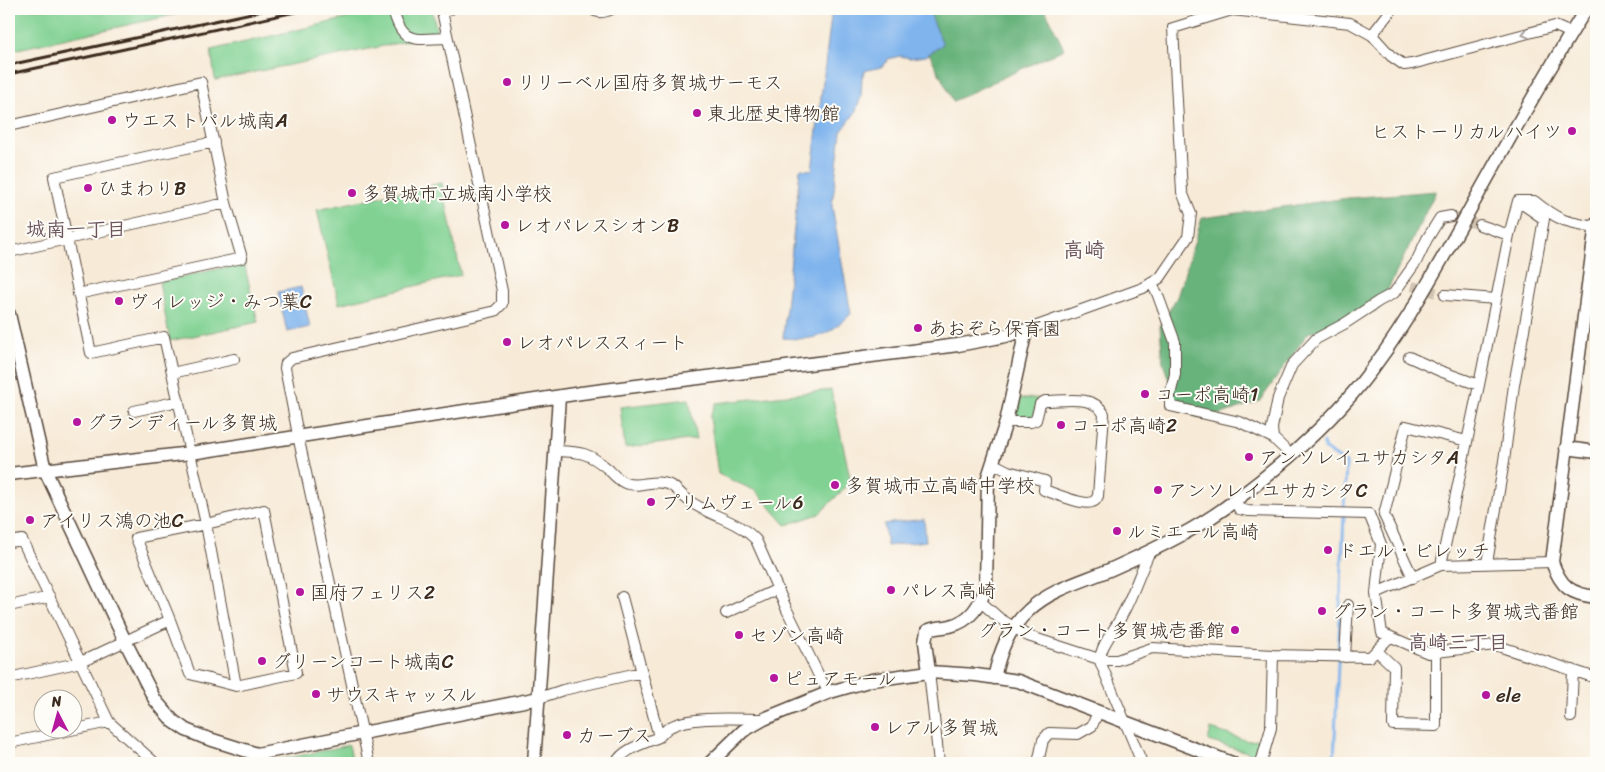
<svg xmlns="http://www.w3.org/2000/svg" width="1605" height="772" font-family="Sriracha,'Klee One',sans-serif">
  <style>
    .green { fill: #80d192; stroke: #5e7e58 }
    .forest { fill: #68b37c; stroke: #526e4d }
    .water { fill: #7fb4ed; stroke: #5d6f86 }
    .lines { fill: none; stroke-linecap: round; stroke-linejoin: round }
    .stream { stroke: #7fb4ed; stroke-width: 3 }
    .minor-tunnel { stroke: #d1c4b2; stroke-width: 10; stroke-dasharray: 10 5; stroke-linecap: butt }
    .minor-casing { stroke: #57473a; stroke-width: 12 }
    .tertiary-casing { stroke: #57473a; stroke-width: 15 }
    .minor { stroke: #fff; stroke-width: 10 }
    .tertiary { stroke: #fff; stroke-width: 12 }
    .rail { stroke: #3b2a1e; stroke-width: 3 }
    .oneway { stroke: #a79f9a }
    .poi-dot { fill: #b5179e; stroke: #fdfcf7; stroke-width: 2 }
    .labels { text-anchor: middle; stroke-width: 4; stroke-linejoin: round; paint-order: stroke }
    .poi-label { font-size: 19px; fill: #3b2a1e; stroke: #fdfcf7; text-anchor: start }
    .neighbourhood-label { font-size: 20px; font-weight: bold; fill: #6b545c; stroke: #fdfcf7 }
    .quarter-label { font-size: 21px; font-weight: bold; fill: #6b545c; stroke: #fdfcf7 }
  </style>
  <rect width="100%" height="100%" fill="#fdfcf7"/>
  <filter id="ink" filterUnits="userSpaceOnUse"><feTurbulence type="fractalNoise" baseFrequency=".02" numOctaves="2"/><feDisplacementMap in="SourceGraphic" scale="10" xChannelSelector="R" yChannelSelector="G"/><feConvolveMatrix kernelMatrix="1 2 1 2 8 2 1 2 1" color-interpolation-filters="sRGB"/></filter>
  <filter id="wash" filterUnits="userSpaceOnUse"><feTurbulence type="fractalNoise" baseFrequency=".0096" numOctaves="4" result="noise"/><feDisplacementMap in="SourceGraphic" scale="20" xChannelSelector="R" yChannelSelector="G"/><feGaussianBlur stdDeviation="1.12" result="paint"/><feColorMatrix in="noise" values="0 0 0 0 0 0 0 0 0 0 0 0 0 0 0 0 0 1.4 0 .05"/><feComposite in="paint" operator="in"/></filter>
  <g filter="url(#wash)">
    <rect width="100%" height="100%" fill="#f7ead7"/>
    <!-- green -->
    <path class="green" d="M9 9H200L9 51Z
      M387 9H432L437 33 394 44 215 80 211 50Z
      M442 183 461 275 339 304 317 210Z
      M244 263 258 322 170 341 159 282Z
      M831 390 851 482 819 514 786 525 756 491 718 474 710 417 716 403Z
      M1037 398 1034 416 1027 418 1011 417 1014 399Z
      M689 399 696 439 625 448 620 407Z
      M1211 729 1248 741 1263 739 1261 751 1254 754 1208 741Z
      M349 745 353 763H265Z"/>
    <!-- forest -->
    <path class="forest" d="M907 9H1045L1064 49 953 101Z
      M1436 191 1378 310 1308 333 1260 401 1204 420 1179 409 1163 363 1160 326 1177 297 1202 218 1348 198Z"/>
    <!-- water -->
    <path class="water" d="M832 9H928L943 44 926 56 910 58 900 56 888 59C884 70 875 67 865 71L862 77 861 97 855 113 841 132 832 206 851 314C827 336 817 341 783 338L800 169 812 170Z
      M301 287 310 327 287 332 278 292Z
      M924 519 926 541 887 546 884 524Z"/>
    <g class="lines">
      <!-- stream -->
      <path class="stream" d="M1323 443 1325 449 1346 463 1334 763"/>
    </g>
  </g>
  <g filter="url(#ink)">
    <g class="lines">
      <!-- minor-tunnel -->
      <path class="minor-tunnel" d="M1451 216 1480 225
        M1412 286 1445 295"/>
      <!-- minor casing -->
      <g class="minor-casing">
        <path id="minor" d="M393 9C402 45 414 39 446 38
          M592 9C598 14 606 12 612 9
          M1372 35 1392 9
          M9 126 201 82 226 203 242 258 78 294
          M214 142 54 177 91 353 164 337 206 524 236 686
          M1480 225 1509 235
          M9 252 226 203
          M1151 283 1157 293 1175 342V374L1170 395V406L1240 422 1273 438 1291 455
          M1445 295 1496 299
          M1026 330 1143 288 1160 278 1188 237 1191 214 1182 192 1173 28 1232 10 1350 23 1372 35 1391 56 1404 65 1412 64 1555 26 1571 33
          M1409 357 1440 371 1479 385 1441 565
          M172 373 234 359
          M1479 385 1509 235 1518 201H1534C1559 221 1565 222 1596 227
          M134 411 179 401
          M1273 438 1272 428 1278 398 1292 365 1316 339 1344 324 1379 301 1394 293 1416 262 1427 239 1440 218 1451 216
          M556 451C581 452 588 452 608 469 613 474 619 481 625 483 638 488 650 480 663 483 674 484 679 493 688 500 709 516 738 520 756 540L787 610 821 680 830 692
          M992 463 1008 471 1045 481 1044 490C1053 493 1084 506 1092 502 1096 501 1096 499 1098 496L1104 414C1094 394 1064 401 1045 401L1040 404 1036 420 1031 422H1006
          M1236 500 1239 509 1248 511 1369 514 1381 544 1376 593
          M264 510 296 673 236 686 190 674 170 620 136 538 206 524Z
          M9 542 22 540 109 722 155 763
          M1150 551C1140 572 1133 595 1122 615 1115 630 1101 644 1100 660H1117L1152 648 1273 655 1370 657 1390 637
          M1552 562 1441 565 1376 593 1382 633 1428 653 1495 645 1596 678
          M1487 563 1504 461 1514 385 1544 219 1518 201
          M1413 578 1384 515 1406 426 1467 441
          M622 597 659 737C662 734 666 729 670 727 691 715 740 719 763 719
          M981 602 999 618 1028 636 1099 659 1142 763
          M9 606 50 597
          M726 613 778 589
          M1377 651 1394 667 1393 725 1436 726V652
          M1345 657 1348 605
          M929 672 939 763
          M9 678 81 662 170 620
          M539 698 563 690 642 672
          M1571 717 1573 670
          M9 743 109 722
          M369 763 300 445 285 368 286 363 292 358 495 311 502 304V291L442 11 451 9
          M616 763C623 749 645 743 659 737
          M1038 763 1043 740 1049 733 1078 734 1092 726 1098 712
          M1261 763 1271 728 1273 655"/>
      </g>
      <!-- tertiary casing -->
      <g class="tertiary-casing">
        <path id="tertiary" d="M1596 224 1552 562C1561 587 1570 594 1596 597
          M9 314 45 470 125 641 155 700 173 721 186 730 203 737 257 754 539 698
          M1566 448 1596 452
          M9 474 191 453 581 393 958 345 1006 336 1026 330 1006 422 988 477 986 587C980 605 971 621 950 626 942 628 934 627 927 631L925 642 929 672
          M994 678C1000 651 1008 629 1029 610 1052 588 1088 580 1116 567 1158 548 1201 527 1237 499 1282 465 1327 426 1362 382 1400 335 1429 282 1459 229 1500 155 1541 81 1586 9
          M534 763 559 397
          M710 763 743 731 764 719 830 692 872 680 929 672 976 675 1018 681 1232 763"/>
      </g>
      <!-- minor -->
      <use href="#minor" class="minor"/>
      <!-- tertiary -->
      <use href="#tertiary" class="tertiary"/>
      <!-- rail -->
      <path class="rail" d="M9 65 270 9
        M9 74 309 9"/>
    </g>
    <!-- one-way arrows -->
    <defs><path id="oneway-chevron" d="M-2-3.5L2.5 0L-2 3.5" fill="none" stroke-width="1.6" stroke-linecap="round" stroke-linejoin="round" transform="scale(1.25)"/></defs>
    <use class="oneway" href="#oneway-chevron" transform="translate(1525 34) rotate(165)"/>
  </g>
  <!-- markers -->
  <g class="poi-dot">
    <circle cx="507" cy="82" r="5"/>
    <circle cx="697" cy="113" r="5"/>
    <circle cx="112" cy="120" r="5"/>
    <circle cx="1572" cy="131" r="5"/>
    <circle cx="88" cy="188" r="5"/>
    <circle cx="352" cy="193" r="5"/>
    <circle cx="505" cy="225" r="5"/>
    <circle cx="119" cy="301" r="5"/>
    <circle cx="918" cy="328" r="5"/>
    <circle cx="507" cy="342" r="5"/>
    <circle cx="1145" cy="394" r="5"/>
    <circle cx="77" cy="422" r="5"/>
    <circle cx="1061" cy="425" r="5"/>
    <circle cx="1249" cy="457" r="5"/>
    <circle cx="835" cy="485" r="5"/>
    <circle cx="1158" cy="490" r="5"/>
    <circle cx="651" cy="502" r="5"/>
    <circle cx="30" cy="520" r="5"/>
    <circle cx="1117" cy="531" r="5"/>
    <circle cx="1328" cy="550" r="5"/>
    <circle cx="891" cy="590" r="5"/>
    <circle cx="300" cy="592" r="5"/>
    <circle cx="1322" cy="611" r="5"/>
    <circle cx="1235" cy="630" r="5"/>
    <circle cx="739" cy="635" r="5"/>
    <circle cx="262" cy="661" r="5"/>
    <circle cx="774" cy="678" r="5"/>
    <circle cx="316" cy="694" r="5"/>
    <circle cx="1486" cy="695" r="5"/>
    <circle cx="875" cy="727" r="5"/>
    <circle cx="567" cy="735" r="5"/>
  </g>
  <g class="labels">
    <!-- poi labels -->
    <g class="poi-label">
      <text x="517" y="89">リリーベル国府多賀城サーモス</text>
      <text x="707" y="120">東北歴史博物館</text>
      <text x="122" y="127">ウエストパル城南A</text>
      <text x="1562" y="138" text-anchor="end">ヒストーリカルハイツ</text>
      <text x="98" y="195">ひまわりB</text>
      <text x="362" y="200">多賀城市立城南小学校</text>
      <text x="515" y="232">レオパレスシオンB</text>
      <text x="129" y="308">ヴィレッジ・みつ葉C</text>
      <text x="928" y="335">あおぞら保育園</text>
      <text x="517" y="349">レオパレススィート</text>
      <text x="1155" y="401">コーポ高崎1</text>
      <text x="87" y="429">グランディール多賀城</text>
      <text x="1071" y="432">コーポ高崎2</text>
      <text x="1259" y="464">アンソレイユサカシタA</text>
      <text x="845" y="492">多賀城市立高崎中学校</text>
      <text x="1168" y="497">アンソレイユサカシタC</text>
      <text x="661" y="509">プリムヴェール6</text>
      <text x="40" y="527">アイリス鴻の池C</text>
      <text x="1127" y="538">ルミエール高崎</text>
      <text x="1338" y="557">ドエル・ビレッチ</text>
      <text x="901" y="597">パレス高崎</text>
      <text x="310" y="599">国府フェリス2</text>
      <text x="1332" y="618">グラン・コート多賀城弐番館</text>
      <text x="1225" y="637" text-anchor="end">グラン・コート多賀城壱番館</text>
      <text x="749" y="642">セゾン高崎</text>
      <text x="272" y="668">グリーンコート城南C</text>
      <text x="784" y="685">ピュアモール</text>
      <text x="326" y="701">サウスキャッスル</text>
      <text x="1496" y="702">ele</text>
      <text x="885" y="734">レアル多賀城</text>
      <text x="577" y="742">カーブス</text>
    </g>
    <!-- neighbourhood labels -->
    <g class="neighbourhood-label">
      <text x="76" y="236">城南一丁目</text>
      <text x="1458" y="649">高崎三丁目</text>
    </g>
    <!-- quarter labels -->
    <g class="quarter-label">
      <text x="1084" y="257">高崎</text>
    </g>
  </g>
  <!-- margin -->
  <rect width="1605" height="772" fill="none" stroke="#fdfcf7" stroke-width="30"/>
  <!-- north arrow -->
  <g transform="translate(58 714) rotate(354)"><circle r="24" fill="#fdfcf7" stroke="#afa8a0"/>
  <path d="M0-4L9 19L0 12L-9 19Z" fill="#b5179e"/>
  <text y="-8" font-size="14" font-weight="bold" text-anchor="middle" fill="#3b2a1e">N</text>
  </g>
</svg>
